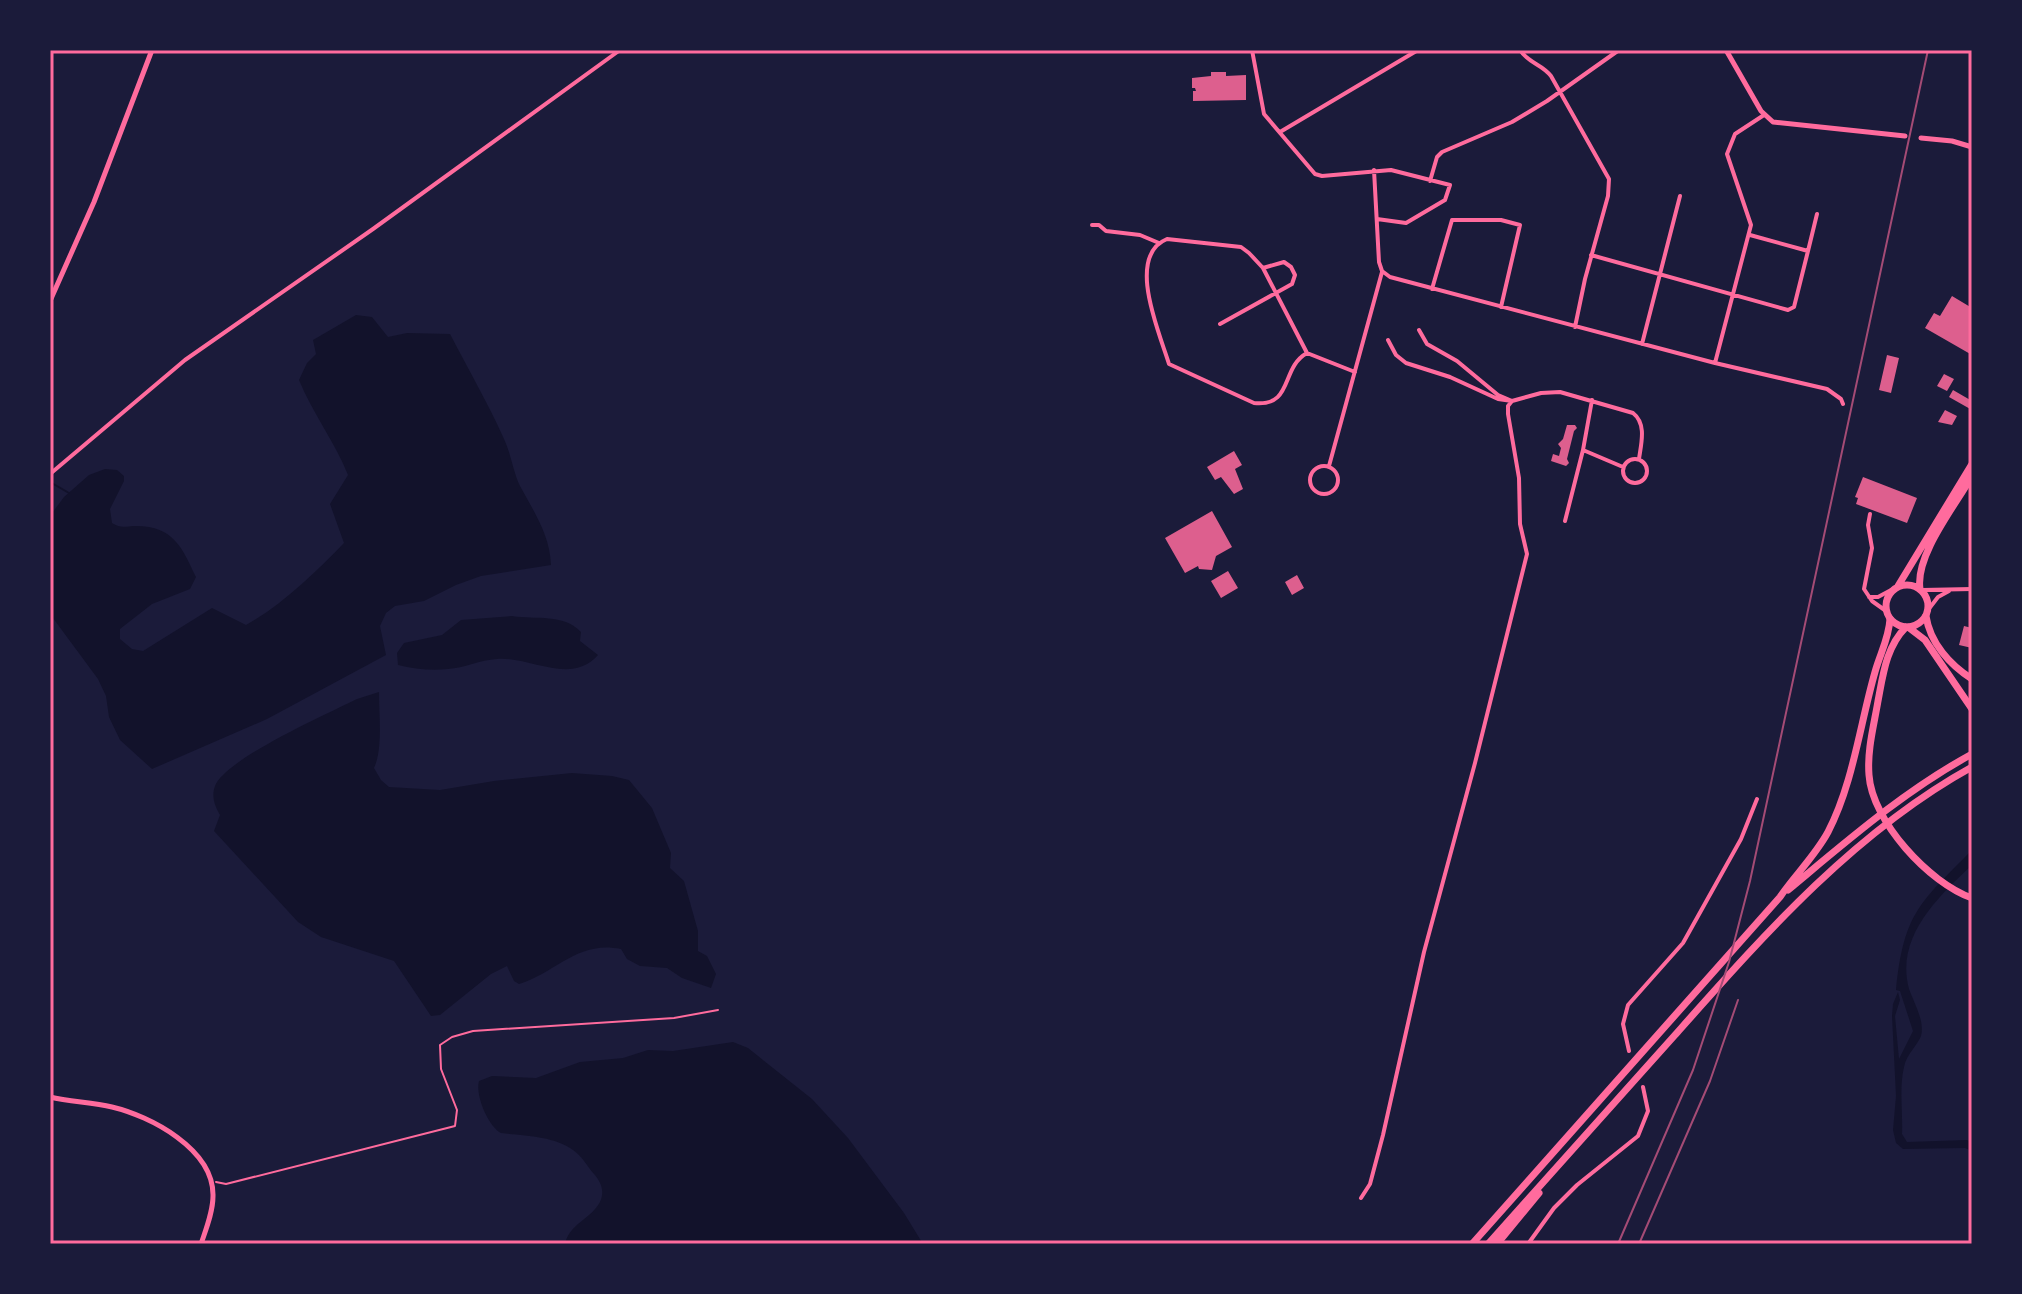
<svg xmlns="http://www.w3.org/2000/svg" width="2022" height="1294" font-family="'Source Serif 4',serif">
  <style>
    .water { fill: #12122b }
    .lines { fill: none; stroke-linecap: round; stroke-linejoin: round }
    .stream { stroke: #12122b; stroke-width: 2 }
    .building { fill: #dd5f8e }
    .path { stroke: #ff6b9d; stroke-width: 2 }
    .minor { stroke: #ff6b9d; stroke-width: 4 }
    .tertiary { stroke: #ff6b9d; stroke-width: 5 }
    .primary { stroke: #ff6b9d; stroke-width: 7 }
    .trunk { stroke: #ff6b9d; stroke-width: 7 }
    .rail { stroke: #a44b75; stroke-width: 2 }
    .neatline { fill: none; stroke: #ff6b9d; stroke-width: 3 }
  </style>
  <rect width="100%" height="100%" fill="#1b1b3a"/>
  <!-- water -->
  <path class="water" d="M356 315 372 317 388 337 407 333 450 334C468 369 488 403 504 439 511 454 513 471 520 486 534 512 550 535 551 565L481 576 456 585 424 601 395 606 386 613 380 626 386 655 267 719 152 769 120 740 109 717 106 696 98 679 50 614V516L64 497 89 475 105 469 117 470 124 476V481L110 509 112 523C121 529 126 526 136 526 174 526 182 548 196 577L190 589 152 604 120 629V639L132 649 143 651 212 608 246 625C282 605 315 573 344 543L330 504 348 475C335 442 313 414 299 380L307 363 316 354 313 340Z
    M512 616C536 620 563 613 581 632L580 641 598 655C571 686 529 656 497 659 480 660 464 668 448 669 432 671 414 669 398 665L397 653 404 643 442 635 461 620Z
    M379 692C379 715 383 749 374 768L381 780 389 787 440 790 494 781 572 773 612 776 629 780 652 808 671 853 670 868 684 881 698 931V951L707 956 716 974 711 988 682 978 667 968 640 966 627 959 621 949C578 940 557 972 519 984L514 981 507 966 491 974 440 1015 431 1016 394 961 321 937 298 922 214 831 220 815C215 806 211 797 215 786 225 759 329 713 357 699Z
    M1972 850V865C1938 897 1895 937 1909 989 1914 1003 1925 1021 1921 1036 1919 1043 1906 1055 1904 1067 1899 1088 1903 1113 1902 1134L1907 1142 1967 1140 1972 1142V1151L1965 1148 1903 1149 1896 1143 1893 1130 1896 1096 1892 1016 1893 1004 1898 992 1900 1000 1895 1016 1899 1059 1913 1031 1900 991 1896 990C1904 912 1920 903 1972 850Z
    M733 1042 748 1048 812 1099 848 1138 904 1213 923 1244H565C569 1224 591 1219 600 1202 605 1191 601 1182 594 1174 587 1166 582 1156 573 1150 554 1136 524 1136 501 1133 488 1126 475 1095 479 1081L492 1076 536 1078 580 1062 623 1058 648 1050 673 1051Z"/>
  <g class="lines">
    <!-- stream -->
    <path class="stream" d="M50 482 69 493"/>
  </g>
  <!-- building -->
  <path class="building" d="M1211 72H1226V76L1246 75V100L1193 101V91H1196L1195 88H1192V78L1211 76Z
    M1952 296 1972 308V355L1925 328 1934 313 1940 316Z
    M1887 355 1899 358 1891 393 1879 390Z
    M1944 374 1954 379 1947 391 1937 386Z
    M1953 390 1972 401V410L1949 397Z
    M1945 410 1957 416 1952 425 1938 422Z
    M1567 425H1575L1577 428 1574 431 1567 459 1569 463 1566 466 1551 461 1553 454 1559 456 1561 448 1558 444 1563 439Z
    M1234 451 1242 465 1235 469 1243 489 1234 494 1221 477 1215 480 1207 467Z
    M1863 477 1917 498 1907 523 1856 504 1858 498 1855 497Z
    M1212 511 1232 547 1216 556 1212 570 1199 569 1198 566 1185 573 1165 538Z
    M1228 571 1238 588 1221 598 1211 581Z
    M1297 575 1304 588 1292 595 1285 582Z
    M1964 626 1972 628V648L1959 645Z"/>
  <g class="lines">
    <!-- path -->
    <path class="path" d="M216 1182 226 1184 455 1126 457 1110 441 1069 440 1045 452 1037 473 1031 674 1018 718 1010"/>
    <!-- minor -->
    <path class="minor" d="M1252 50 1264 114 1315 174 1322 176 1391 170 1450 185 1445 200 1406 223 1377 219
      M1520 50C1528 63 1542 64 1551 76L1609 179 1608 196 1585 279 1575 327
      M1280 132 1418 50
      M1374 170 1379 262 1382 271 1390 277 1715 363 1827 389 1841 399 1843 404
      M1430 181 1437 157 1442 152 1512 122 1547 101 1619 50
      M1092 225H1099L1106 231 1140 235 1159 243
      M1808 251 1817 214
      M1591 255 1788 310 1794 307 1808 251 1750 235
      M1432 289 1452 220H1501L1520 225 1501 307
      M1220 324 1292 284 1295 275 1291 267 1284 262 1263 268
      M1388 340 1396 355 1406 363 1450 377 1498 399 1512 401 1541 393 1560 392 1633 413C1647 424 1641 444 1639 459
      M1642 344 1680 196
      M1307 353C1280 368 1294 407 1254 403L1169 364C1160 334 1125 256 1167 239L1241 247 1249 253 1263 268 1307 353 1355 372
      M1715 363 1751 225 1727 154 1735 134 1764 115
      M1592 400 1583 450 1623 467
      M1623 471a12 12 0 1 1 24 0a12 12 0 1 1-24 0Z
      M1310 480a14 14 0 1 1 28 0a14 14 0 1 1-28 0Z
      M1329 466 1382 272
      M50 474 185 360 373 229 620 50
      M1870 514 1868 525 1872 548 1864 589 1872 601 1886 611
      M1565 521 1583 450
      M1922 590 1972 589
      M1869 597H1878L1893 589
      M1928 610 1938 597 1949 591
      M1629 1051 1623 1024 1628 1005 1683 943 1741 839 1757 799
      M1361 1198 1370 1184 1383 1135 1424 952 1475 763 1527 554 1520 524 1519 478 1508 414V406L1512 401 1498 395 1457 361 1427 344 1419 330
      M1528 1244 1554 1208 1577 1185 1638 1136 1648 1111 1643 1087"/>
    <!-- tertiary -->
    <path class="tertiary" d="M1726 50 1761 111 1773 122 1905 136
      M1921 138 1952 141 1972 147
      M50 301 94 202 152 50
      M50 1097C70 1102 91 1102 112 1107 150 1116 214 1149 213 1196 213 1212 206 1229 201 1244"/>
    <!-- primary -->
    <path class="primary" d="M1886 606a21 21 0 1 1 42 0a21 21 0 1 1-42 0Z
      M1898 586 1972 464
      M1920 589C1915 555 1955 506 1972 476
      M1906 627C1886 647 1883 675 1878 701 1874 725 1867 750 1869 775 1872 821 1929 883 1972 898
      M1908 627 1925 640 1972 709"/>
    <!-- trunk -->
    <path class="trunk" d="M1926 616C1930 643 1950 665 1972 679
      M1788 890C1847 841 1904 791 1972 754
      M1472 1244 1780 897C1795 875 1815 856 1828 832 1853 784 1860 724 1875 672 1880 654 1889 638 1890 619
      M1488 1244C1550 1174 1613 1105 1675 1035 1763 936 1854 832 1972 767
      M1497 1244 1539 1193"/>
    <!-- rail -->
    <path class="rail" d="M1618 1244 1693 1070 1729 962 1750 881 1928 50
      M1639 1244 1710 1081 1738 1000"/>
  </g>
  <!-- border -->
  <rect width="2022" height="1294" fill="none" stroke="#1b1b3a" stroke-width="104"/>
  <rect x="52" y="52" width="1918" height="1190" class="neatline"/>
</svg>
